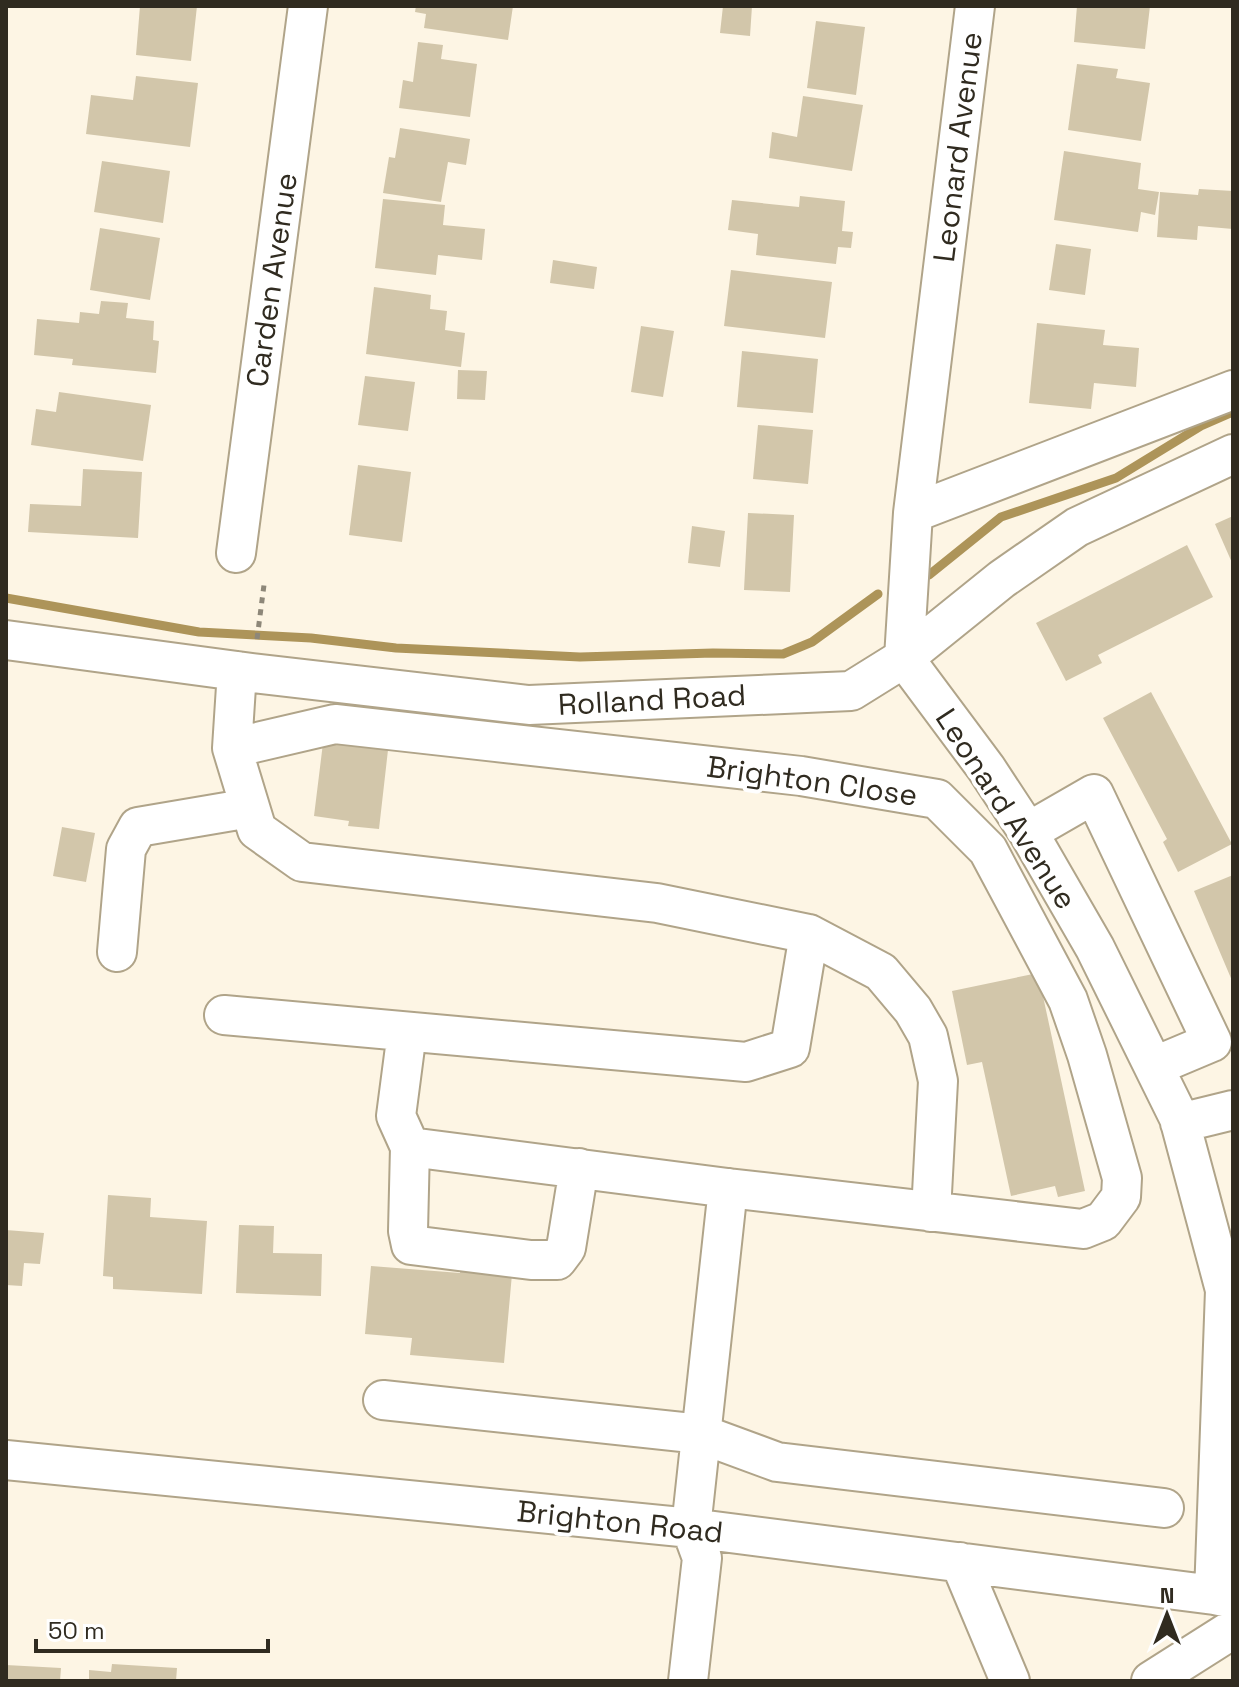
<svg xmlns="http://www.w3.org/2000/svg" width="1239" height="1687" font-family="'Space Grotesk',sans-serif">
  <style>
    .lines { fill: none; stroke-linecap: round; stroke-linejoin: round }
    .stream { stroke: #ad9459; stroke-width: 9 }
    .building { fill: #d2c6aa }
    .minor-casing { stroke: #b0a489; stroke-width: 42 }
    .path { stroke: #8d8779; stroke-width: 5; stroke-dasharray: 6 6; stroke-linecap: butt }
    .minor { stroke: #fff; stroke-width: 38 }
    .labels { text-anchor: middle; stroke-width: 8; stroke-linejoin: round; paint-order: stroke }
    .street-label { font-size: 30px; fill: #302b20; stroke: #fff }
  </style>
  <rect width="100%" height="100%" fill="#fdf5e4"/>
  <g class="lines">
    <!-- stream -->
    <path class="stream" d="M929 575 1001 517 1116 478 1201 426 1233 412
      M6 598 199 632 311 638 396 648 580 657 713 653 783 654 812 642 878 594"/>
  </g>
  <!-- building -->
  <path class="building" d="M140 6H197L191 61 136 55Z
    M416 6H513L508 40 424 28 426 14 415 12Z
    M723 6H752L750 36 720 33Z
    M1077 6H1150L1145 49 1074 42Z
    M816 21 865 27 856 95 807 88Z
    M418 42 443 45 441 59 477 64 470 117 399 108 403 80 413 82Z
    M1077 64 1118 69 1116 78 1150 83 1141 141 1068 130Z
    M136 76 198 83 190 147 86 134 91 95 133 100Z
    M803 96 863 105 852 171 769 158 772 132 797 137Z
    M400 128 470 139 466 165 448 162 441 202 383 193 389 157 395 158Z
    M1064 151 1141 163 1138 189 1159 192 1155 215 1141 212 1138 232 1054 220Z
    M102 161 170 171 163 223 94 212Z
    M1199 189 1233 191V229L1198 226 1197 240 1157 237 1160 192 1198 195Z
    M800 196 845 201 842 231 853 232 851 248 838 247 836 264 756 255 758 234 728 230 732 200 799 207Z
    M383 199 445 205 443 225 485 229 482 260 438 255 436 275 375 268Z
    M100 228 160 238 150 300 90 290Z
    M1056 244 1091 249 1085 295 1049 290Z
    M553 260 597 267 594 289 550 283Z
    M731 270 832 282 825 338 724 326Z
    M374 287 431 295 430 309 447 311 445 330 465 333 461 367 366 354Z
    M101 301 128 303 126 318 154 321 153 340 159 341 156 373 72 365 73 359 34 355 37 319 79 323 80 312 99 314Z
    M1037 323 1105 330 1103 345 1139 348 1136 387 1094 383 1091 409 1029 403Z
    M641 326 674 331 663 397 631 392Z
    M742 351 818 359 813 413 737 407Z
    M458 370 487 371 485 400 457 399Z
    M365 376 415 382 408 431 358 425Z
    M59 392 151 405 143 461 31 445 36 409 56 412Z
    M758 425 813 430 808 484 753 479Z
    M358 465 411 472 402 542 349 535Z
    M83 469 142 472 138 538 28 532 30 504 81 506Z
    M748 513 794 515 790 592 744 590Z
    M1233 516V565L1215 524Z
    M692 526 725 531 720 567 688 563Z
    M1187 545 1213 597 1098 655 1102 663 1066 681 1036 623Z
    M1151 692 1232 844 1178 872 1163 842 1167 839 1103 718Z
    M323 743 388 750 379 829 348 826 349 821 314 816Z
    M62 827 95 833 86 882 53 876Z
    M1233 875V983L1194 891Z
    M1038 973 1085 1191 1058 1197 1055 1186 1011 1196 982 1062 967 1065 952 991Z
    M108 1195 151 1198 150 1217 207 1221 202 1294 113 1289V1277L103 1276Z
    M239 1225 274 1226 273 1253 322 1254 321 1296 236 1293Z
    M6 1230 44 1233 40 1264 24 1263 22 1286 6 1285Z
    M371 1266 460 1273V1270L512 1274 504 1363 410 1355 412 1338 365 1334Z
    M112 1664 177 1668 176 1681H89V1670L111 1672Z
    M6 1665 61 1668 60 1681H6Z"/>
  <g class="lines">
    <!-- minor casing -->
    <g class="minor-casing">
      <path id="minor" d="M975 6 913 513 904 658 986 768 1028 832 1095 948 1179 1118 1225 1290 1214 1595
        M913 513 1233 390
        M236 553 308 6
        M6 640 252 673 529 705 851 691 904 658 1002 579 1077 527 1233 454
        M237 671 232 748 257 830 302 862 657 903 809 934 881 972 913 1010 928 1036 938 1081 931 1212
        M232 748 335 724 801 776 937 799 988 850 1068 1000 1087 1055 1122 1178 1121 1197 1103 1221 1083 1229 728 1188 410 1147
        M1028 832 1094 794 1212 1042 1155 1066
        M117 952 126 849 138 827 250 808
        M224 1015 746 1062 790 1048 809 934
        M407 1032 396 1116 410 1147 408 1231 411 1245 531 1260H557L566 1248 579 1168
        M1180 1123 1233 1110
        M383 1400 701 1434 777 1462 1164 1508
        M6 1460 691 1528 1214 1595 1233 1599
        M960 1562 1010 1681
        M688 1681 702 1558 691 1528 728 1188
        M1151 1681 1233 1629"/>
    </g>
    <!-- path -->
    <path class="path" d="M257 639 264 585"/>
    <!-- minor -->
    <use href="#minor" class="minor"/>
  </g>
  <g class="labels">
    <!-- street labels -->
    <g class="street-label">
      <text transform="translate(958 147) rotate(-83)" y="10">Leonard Avenue</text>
      <text transform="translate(272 280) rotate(-82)" y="10">Carden Avenue</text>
      <text transform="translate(652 700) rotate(-3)" y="10">Rolland Road</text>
      <text transform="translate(812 781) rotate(8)" y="10">Brighton Close</text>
      <text transform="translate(1006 809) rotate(57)" y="10">Leonard Avenue</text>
      <text transform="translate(620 1522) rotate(6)" y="10">Brighton Road</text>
    </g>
  </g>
  <!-- border -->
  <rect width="1239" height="1687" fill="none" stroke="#302b20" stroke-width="16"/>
  <!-- north arrow -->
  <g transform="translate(1167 1615)" stroke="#ffffff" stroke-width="6" paint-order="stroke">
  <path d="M0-6L14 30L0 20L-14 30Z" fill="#302b20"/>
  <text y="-12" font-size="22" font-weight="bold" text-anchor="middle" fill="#302b20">N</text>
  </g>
  <!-- scale -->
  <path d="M36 1639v12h232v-12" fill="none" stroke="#302b20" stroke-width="4"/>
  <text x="48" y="1639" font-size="24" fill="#302b20" stroke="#ffffff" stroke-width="6" paint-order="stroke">50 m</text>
</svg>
